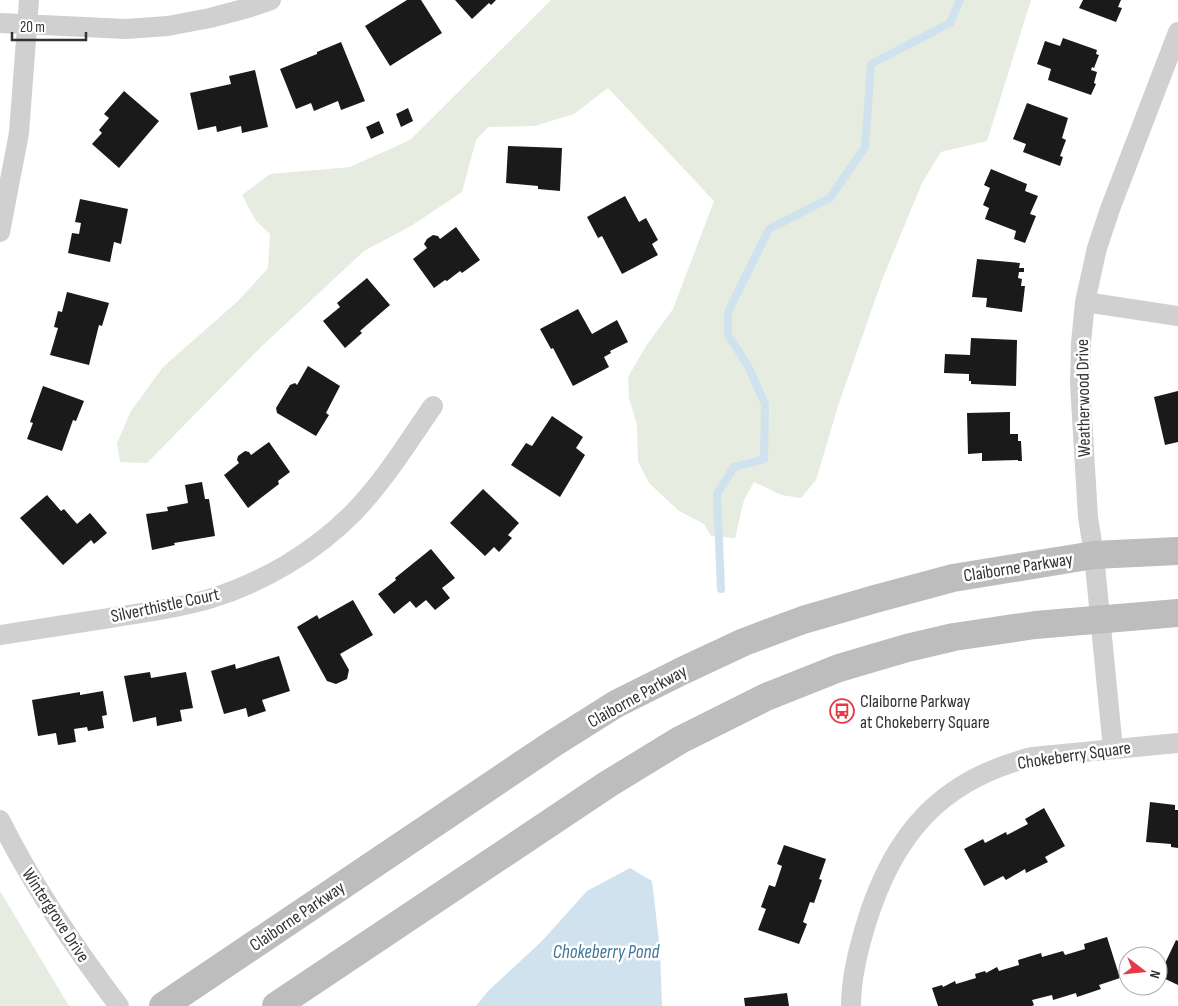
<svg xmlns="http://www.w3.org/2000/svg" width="1178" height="1006" font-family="'Sofia Sans Condensed',sans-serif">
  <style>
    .green { fill: #e6ecdf }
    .water { fill: #cfe2ee }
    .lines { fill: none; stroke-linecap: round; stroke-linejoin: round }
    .stream { stroke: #cfe2ee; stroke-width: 8 }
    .building { fill: #1a1a1a }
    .street { stroke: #d0d0d0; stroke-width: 20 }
    .secondary { stroke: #bdbdbd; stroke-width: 28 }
    .labels { text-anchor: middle; stroke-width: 5; stroke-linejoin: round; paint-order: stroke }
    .street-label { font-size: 18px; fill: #333; stroke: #fff }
    .poi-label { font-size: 18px; fill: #333; stroke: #fff; text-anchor: start }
    .water-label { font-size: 19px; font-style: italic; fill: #3f7597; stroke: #fff }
  </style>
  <rect width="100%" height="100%" fill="#fff"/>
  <!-- green -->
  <path class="green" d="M551 0H1031L987 141 941 152 922 183 882 280 839 403 816 480 801 498 781 495 754 482 744 500 735 538 711 536 704 524 679 511 649 483 638 461 637 425 629 398 628 377 646 346 673 309 714 201 608 88 574 114 535 126 488 127 476 140 462 192 411 226 364 251 262 346 147 463 120 462 117 443 131 411 163 367 238 301 268 268 270 234 256 221 242 195 270 174 350 167 410 140Z
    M0 891 69 1006H0Z"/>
  <!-- water -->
  <path class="water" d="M630 868 652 881 660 950 662 1006H476L488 991 541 942 587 891Z"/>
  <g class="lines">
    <!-- stream -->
    <path class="stream" d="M721 589 717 494 734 467 764 459 765 404 748 366 728 335V312L769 229 830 198 865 147 871 64 950 23 960 0"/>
  </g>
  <!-- building -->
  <path class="building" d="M407 0H421L442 33 390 66 365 26Z
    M455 0H496L491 5 489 3 472 19Z
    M1083 0H1121L1118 7 1122 8 1116 22 1079 8Z
    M1063 38 1097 50 1096 54 1099 55 1094 68 1092 67 1091 70 1097 72 1094 83 1096 84 1091 95 1048 80 1051 69 1037 64 1045 41 1060 46Z
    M341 42 365 101 341 110 338 101 314 111 311 103 296 109 280 69 317 54V52Z
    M255 70 268 127 242 133 241 126 217 132 216 126 198 130 190 93 231 84 229 76Z
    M124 91 159 121 119 168 92 144 102 133 99 130 109 118 104 114Z
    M1027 103 1068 118 1062 138 1066 140 1060 156 1063 157 1060 166 1023 152 1026 144 1013 139Z
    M408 108 413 121 401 127 396 114Z
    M379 121 384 133 371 139 366 127Z
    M508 146 562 148 560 191 538 189V186L506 183Z
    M991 169 1027 184 1025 191 1038 196 1030 214 1036 216 1025 243 1014 239 1016 231 985 219 989 208 983 205 990 188 984 185Z
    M625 196 639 222 646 218 658 240 652 244 658 255 622 274 602 236 598 238 587 217Z
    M80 199 128 209 121 244 114 242 110 262 68 253 72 233 79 234 81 223 75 222Z
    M456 227 480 260 462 273 460 271 447 281 445 280 434 288 413 259 427 248 424 244 427 239 433 235 438 236 440 239Z
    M977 259 1020 263 1019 268H1024V272H1019L1018 278 1022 279 1021 286H1025L1022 312 986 307 987 298 972 297Z
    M367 278 390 305 360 331 362 333 345 348 323 321 340 307 337 303Z
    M67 292 109 303 102 326 99 325 89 365 50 355 58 328 54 327 58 311 62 312Z
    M578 309 592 334 617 320 628 342 610 351 611 353 604 357 609 367 573 386 553 348 551 349 540 329Z
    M971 338 1017 340 1016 386 971 384V381H969V374L944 373 945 354 970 355Z
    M308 366 340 386 326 413 329 415 316 436 277 413 276 408 290 385 295 383 297 385Z
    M43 386 84 401 76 421 73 420 62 451 27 439 33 423 30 422Z
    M1178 391V442L1165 445 1154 397Z
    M1010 412V434H1018V441H1021L1022 461H1018V460L982 461V453L968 454 967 413Z
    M552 416 583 437 576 448 585 455 560 497 511 465 526 443 532 446Z
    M269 442 290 472 278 481 279 484 248 508 224 475 239 463 237 460 238 456 245 451 249 452 251 455Z
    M202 482 205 499H209L215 536 174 543 175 545 152 550 146 514 168 511 167 507 188 503 185 485Z
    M483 489 519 523 508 535 512 538 499 552 494 547 485 556 450 523Z
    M47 495 61 511 64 509 77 524 90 513 107 533 94 544 91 540 63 565 20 518Z
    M431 549 455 578 442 588 450 598 435 610 426 600 416 608 410 601 394 614 378 594 396 580 395 578Z
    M353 600 373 635 340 654 349 670 347 679 336 684 327 681 297 627 317 615 319 619Z
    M279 656 290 691 262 700 266 711 248 717 246 708 224 714 211 671 235 664 236 669Z
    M150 672 151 678 186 672 193 708 180 710 182 721 157 726 156 717 133 722 124 676Z
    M103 691 107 715 102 716 104 728 88 731 87 727 74 729 76 742 58 745 56 733 38 736 32 700 80 692V695Z
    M1150 802 1175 805V810H1178V848L1171 847V844L1146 842Z
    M1044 808 1065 846 1045 857 1048 862 1026 873 1025 869 1006 880 1003 876 984 886 964 849 983 839 985 843 1006 832 1007 835 1028 824 1025 819Z
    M784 845 826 859 819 879 822 880 814 903 810 902 803 922 807 924 799 944 758 930 766 909 761 907 769 885 775 887 782 866 777 864Z
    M1107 937 1120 978 1099 985 1101 989 1077 997 1076 993 1053 1000 1052 995 1032 1000 1034 1005 1032 1006H938L932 988 942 985 943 987 955 981 956 984 976 978 975 974 985 971 986 973 997 967 999 971 1019 965 1018 960 1041 953 1042 957 1063 951 1065 955 1085 949 1084 944Z
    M1176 940 1178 941V985L1159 976Z
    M787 993 789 1006H745L744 998Z"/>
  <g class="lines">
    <!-- street -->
    <path class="street" d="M0 23 126 29 168 26 210 18 251 7 271 0
      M0 232 19 133 29 0
      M1085 302 1178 316
      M0 635C39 629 77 623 116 617 147 612 179 608 209 599 262 583 315 552 354 512 385 480 408 442 433 406
      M1113 749 1094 555 1088 517 1080 384 1081 343 1085 302 1097 248 1110 209 1178 32
      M0 820C33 886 74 947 119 1006
      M851 1006C851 978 858 951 866 924 893 835 940 780 1032 757L1178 743"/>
    <!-- secondary -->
    <path class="secondary" d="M163 1006 554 743 616 704 682 671 744 642 803 620 875 599 953 578 1094 555 1178 551
      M276 1006 608 784 680 740 766 697 839 668 907 648 954 637 1035 625 1178 613"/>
  </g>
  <!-- icons -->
  <defs>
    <g id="bus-ring" transform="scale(1.25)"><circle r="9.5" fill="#fff" stroke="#e63946" stroke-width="1.5"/><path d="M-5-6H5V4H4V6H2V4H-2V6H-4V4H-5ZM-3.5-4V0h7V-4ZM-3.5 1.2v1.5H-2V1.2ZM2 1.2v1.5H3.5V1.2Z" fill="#e63946"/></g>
  </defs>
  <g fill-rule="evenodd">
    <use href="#bus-ring" x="842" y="711"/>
  </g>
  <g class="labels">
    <!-- street labels -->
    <g class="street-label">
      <text transform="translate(1083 398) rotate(-91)" y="6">Weatherwood Drive</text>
      <text transform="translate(1018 567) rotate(-9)" y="6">Claiborne Parkway</text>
      <text transform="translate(165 605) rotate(-12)" y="6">Silverthistle Court</text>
      <text transform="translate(637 696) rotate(-29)" y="6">Claiborne Parkway</text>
      <text transform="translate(1074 755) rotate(-8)" y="6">Chokeberry Square</text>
      <text transform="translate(56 915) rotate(57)" y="6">Wintergrove Drive</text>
      <text transform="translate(297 916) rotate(-34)" y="6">Claiborne Parkway</text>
    </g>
    <!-- poi labels -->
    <g class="poi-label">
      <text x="860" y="707">Claiborne Parkway<tspan x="860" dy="21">at Chokeberry Square</tspan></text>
    </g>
    <!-- water labels -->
    <g class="water-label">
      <text x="606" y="958">Chokeberry Pond</text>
    </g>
  </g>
  <!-- north arrow -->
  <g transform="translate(1143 971) rotate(106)"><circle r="24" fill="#ffffff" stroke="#adadad"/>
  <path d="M0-4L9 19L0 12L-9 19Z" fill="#e63946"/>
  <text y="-8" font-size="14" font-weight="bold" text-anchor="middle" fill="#333333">N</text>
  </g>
  <!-- scale -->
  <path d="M12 32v8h74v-8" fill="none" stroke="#333333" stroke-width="2.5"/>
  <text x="20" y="32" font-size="15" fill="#333333" stroke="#ffffff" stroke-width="4" paint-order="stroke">20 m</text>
</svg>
